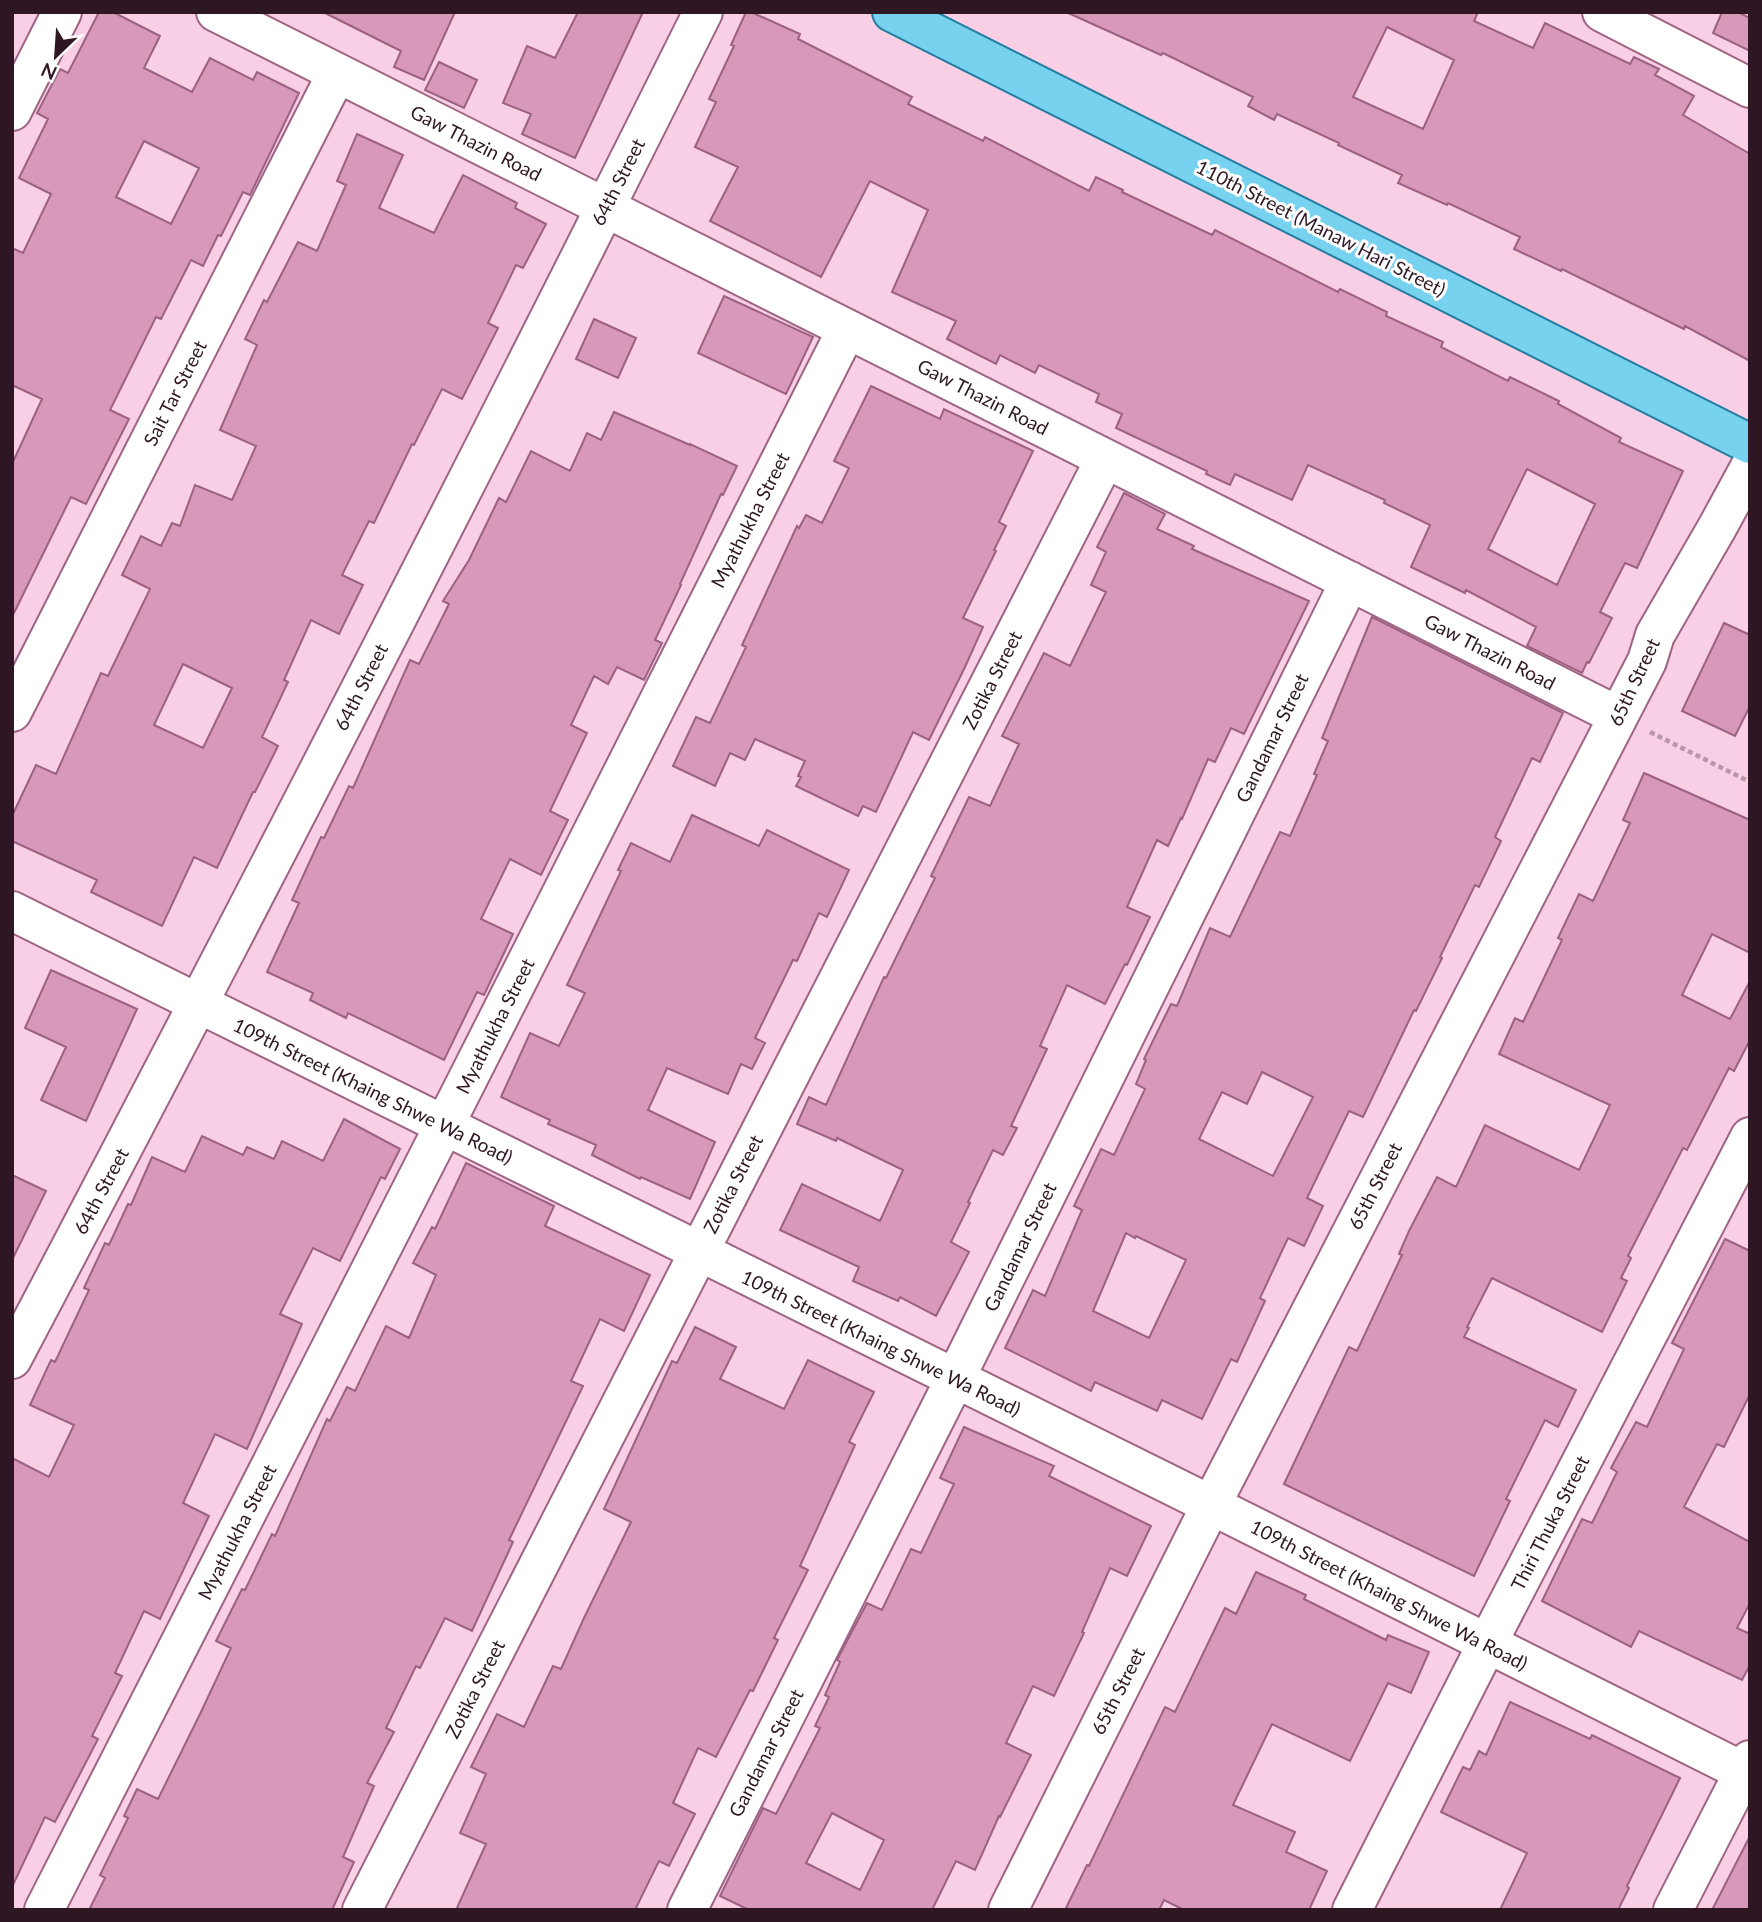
<svg xmlns="http://www.w3.org/2000/svg" width="1762" height="1922" font-family="Lato,sans-serif">
  <style>
    .building { fill: #d798ba; stroke: #9c6181; stroke-width: 2; fill-rule: evenodd }
    .lines { fill: none; stroke-linecap: round; stroke-linejoin: round }
    .minor-casing { stroke: #9f6484; stroke-width: 42 }
    .major-casing { stroke: #237da0; stroke-width: 42 }
    .path { stroke: #b996a8; stroke-width: 4.5; stroke-dasharray: 5 3.5; stroke-linecap: butt }
    .minor { stroke: #fff; stroke-width: 38 }
    .major { stroke: #77d2ef; stroke-width: 38 }
    .labels { text-anchor: middle; stroke-width: 6; stroke-linejoin: round; paint-order: stroke }
    .street-label { font-size: 19px; fill: #2e1623; stroke: #fefefe }
  </style>
  <rect width="100%" height="100%" fill="#f8cfe4"/>
  <!-- building -->
  <path class="building" d="M99 12H113L160 36 144 68 192 92 210 58 253 80 257 72 299 93 250 195 243 192 221 236 218 235 203 266 191 260 161 319 156 317 110 410 129 419 86 504 71 497 12 617V464L42 399 12 385V248L23 253 51 194 19 178 48 119 37 113 60 69 68 73ZM144 141 199 168 171 224 116 197Z
    M323 12H455L424 80 394 67 401 51Z
    M578 12H643L575 158 522 134 531 114 503 103 527 46 555 58Z
    M746 12H751L800 34 798 39 912 97 908 104 983 141 985 137 1089 191 1096 177 1123 190 1122 192 1212 235 1215 230 1338 292 1340 289 1387 312 1386 316 1443 342 1441 347 1508 381 1510 377 1559 401 1558 404 1621 438 1619 442 1683 471 1637 568 1625 563 1600 612 1612 618 1589 663 1587 662 1582 673 1527 646 1536 627 1466 590 1465 593 1411 567 1430 525 1384 503 1385 500 1308 465 1292 500 1235 474 1230 485 1206 474 1207 471 1116 428 1122 414 1096 402 1099 394 1039 365 1035 373 1000 355 996 364 947 339 956 321 892 292 928 210 870 181 821 277 710 221 738 167 695 147 716 102 709 99 734 46 731 45ZM1527 469 1595 504 1557 585 1488 549Z
    M1066 12H1478L1474 21 1533 48 1545 23 1630 64 1634 57 1659 69 1655 75 1694 96 1683 115 1750 154V361L1685 326 1684 329 1562 269 1561 271 1514 249 1520 237 1448 203 1447 205 1398 183 1402 175 1338 145 1339 143 1277 114 1274 120 1248 106 1253 97 1163 53 1161 55ZM1387 27 1454 60 1423 129 1353 97Z
    M1722 12H1738L1750 18V51L1713 33Z
    M439 62 477 80 464 108 425 90Z
    M357 134 403 155 379 208 434 233 463 175 517 203 515 208 546 224 523 268 516 265 488 323 498 328 462 399 442 389 414 445 412 444 374 523 369 521 342 575 363 585 339 634 311 620 284 680 288 682 262 737 278 746 255 792H253L217 868 194 857 162 926 91 892 97 880 12 841V816L36 765 56 774 101 673 108 676 150 589 122 575 141 536 161 546 172 523 180 526 195 485 232 500 256 446 220 430 257 345 245 339 264 300 267 302 298 242 317 251 346 185 337 181ZM183 664 232 688 203 748 154 725Z
    M724 296 813 337 786 394 698 353Z
    M594 319 636 338 618 378 576 359Z
    M871 386 940 419 944 409 1033 451 999 522 1006 526 994 550 996 551 963 618 983 627 965 667 929 740 913 732 876 812 863 806 858 816 796 786 801 777 798 776 805 761 755 739 745 760 730 753 715 786 673 766 696 717 710 723 746 647 742 645 797 526 799 528 806 515 822 523 849 468 834 461Z
    M614 412 690 445V444L737 466 723 495 721 494 680 584 681 585 655 640 662 643 644 680 617 667 608 684 594 676 571 725 587 733 550 811 568 820 541 875 510 859 481 919 513 934 484 995 477 992 444 1060 348 1013 346 1018 310 1000 313 993 267 972 299 903 292 900 321 837 324 838 349 786 353 788 410 660 419 664 449 604 443 601 469 560 499 498 506 502 531 451 570 471 587 433 601 440Z
    M1124 493 1165 514 1157 529 1194 546 1192 549 1309 601 1244 734 1231 728 1215 762 1208 759 1182 819 1181 818 1168 846 1157 840 1127 907 1150 917 1127 965 1125 964 1105 1004 1067 985 1040 1046 1047 1049 1011 1126 1017 1128 1003 1155 993 1150 968 1202 970 1203 951 1242 969 1252 936 1316 900 1297 898 1301 853 1281 859 1267 780 1230 802 1184 880 1221 903 1170 837 1138 836 1141 797 1124 809 1097 826 1105 884 977 886 978 935 878 931 876 969 797 990 806 1019 744 1002 736 1044 653 1070 666 1106 592 1091 585 1106 552 1097 547Z
    M1372 617 1563 713 1540 762 1532 758 1495 837 1501 841 1479 887 1475 885 1440 957 1442 958 1416 1011 1414 1010 1363 1117 1349 1111 1307 1198 1323 1206 1304 1246 1288 1238 1260 1298 1265 1301 1237 1362 1231 1359 1202 1419 1162 1400 1157 1411 1095 1382 1091 1391 1005 1348 1033 1290 1045 1296 1082 1210 1074 1206 1101 1149 1114 1155 1145 1089 1136 1084 1146 1060 1144 1059 1171 1004 1177 1006 1210 928 1230 937 1280 832 1290 836 1317 775 1314 774 1328 741 1322 738ZM1262 1072 1313 1097 1273 1176 1199 1139 1222 1092 1247 1104ZM1126 1233 1135 1238 1136 1236 1186 1260 1149 1338 1093 1311Z
    M1724 623 1750 635V706L1735 736 1682 711Z
    M1644 773 1750 820V953L1712 934 1682 995 1730 1019 1750 981V1040L1734 1071 1729 1068 1687 1150 1683 1148 1628 1256 1631 1258 1621 1278 1627 1281 1602 1332 1492 1278 1467 1327 1469 1328 1464 1337 1576 1390 1558 1427 1545 1420 1506 1499 1510 1501 1474 1576 1284 1484 1349 1347 1357 1351 1402 1255 1399 1254 1409 1231 1437 1177 1456 1187 1485 1125 1579 1170 1610 1105 1499 1054 1515 1018 1523 1022 1562 940 1558 938 1579 894 1593 901 1630 823 1623 820Z
    M692 815 759 846 767 830 849 870 827 917 819 913 797 961 793 960 755 1038 765 1043 752 1069 741 1064 728 1094 667 1068 648 1110 715 1142 690 1199 641 1177 640 1179 592 1155 596 1145 548 1124 550 1120 501 1097 530 1033 559 1046 585 993 567 985 621 871 618 870 631 843 670 862Z
    M51 970 137 1009 86 1121 41 1100 66 1047 25 1028Z
    M344 1119 400 1149 385 1179 381 1177 340 1261 313 1248 280 1314 302 1324 247 1449 215 1434 183 1503 209 1516 160 1619 144 1611 115 1673 122 1676 92 1736 98 1739 55 1822 45 1817 12 1887V1458L49 1477 74 1425 30 1405 51 1360 55 1362 89 1290 84 1288 105 1243 109 1245 128 1204 131 1205 152 1157 185 1172 202 1136 243 1155 247 1147 274 1159 282 1141 323 1161Z
    M466 1163 554 1206 545 1226 650 1275 624 1331 600 1319 571 1381 583 1386 509 1540 513 1542 472 1631 445 1618 420 1668 416 1666 386 1728 394 1732 367 1783 374 1786 343 1857 354 1862 332 1910H89L105 1878 100 1875 128 1818 124 1816 137 1789 158 1799 201 1712 231 1648 216 1641 242 1589 245 1590 272 1534 275 1536 327 1419 330 1421 347 1387 355 1391 386 1326 409 1338 436 1275 413 1263 432 1227 435 1229Z
    M12 1175 46 1191 12 1260Z
    M1725 1239 1750 1251V1394L1724 1447 1717 1444 1684 1507 1750 1542V1603L1737 1628 1750 1634V1665L1742 1680 1639 1631 1631 1647 1542 1601 1582 1519 1592 1523 1617 1472 1611 1468 1636 1422 1647 1427 1684 1349 1672 1343Z
    M695 1327 736 1347 720 1379 784 1409 808 1360 874 1392 849 1442 855 1445 800 1566 808 1570 774 1638 778 1640 753 1691 750 1690 716 1757 698 1748 673 1803 695 1814 669 1866 659 1861 635 1910H456L486 1844 460 1833 486 1774 471 1767 497 1714 524 1727 553 1666 561 1669 584 1618 631 1522 604 1509 672 1361 677 1363Z
    M964 1427 1054 1466 1049 1476 1151 1526 1127 1576 1110 1568 1082 1632 1084 1633 1054 1696 1033 1686 1006 1743 1031 1755 1000 1817 999 1816 975 1870 956 1861 932 1910H749L720 1896 763 1808 776 1814 820 1728 815 1726 829 1697 825 1695 840 1662 837 1660 867 1603 882 1610 911 1549 921 1553 954 1484 940 1478ZM832 1813 884 1840 860 1890 806 1863Z
    M1256 1572 1306 1595 1304 1599 1386 1640 1388 1635 1429 1652 1411 1693 1388 1683 1350 1761 1272 1724 1233 1805 1295 1832 1286 1852 1327 1871 1309 1910H1184L1164 1900 1159 1910H1065L1087 1865 1089 1866 1165 1707 1175 1712 1225 1608 1236 1614Z
    M1510 1702 1590 1739 1592 1735 1680 1778 1627 1886 1629 1888 1618 1910H1500L1527 1853 1441 1812 1463 1767 1470 1770 1479 1751 1486 1755Z
    M1750 1836V1910H1712Z"/>
  <g class="lines">
    <!-- minor casing -->
    <g class="minor-casing">
      <path id="minor" d="M216 12 1618 716
        M1602 12 1750 88
        M12 111 62 12
        M12 712 337 73
        M12 911 1211 1505 1750 1775
        M12 1359C247 913 478 464 703 12
        M44 1910 444 1126 847 329
        M362 1910 1105 459
        M687 1910 955 1379 1350 581
        M1008 1910 1211 1505 1647 661 1655 635 1718 526 1750 467
        M1352 1910 1487 1644 1750 1137
        M1673 1910 1750 1760"/>
    </g>
    <!-- major casing -->
    <g class="major-casing">
      <path id="major" d="M892 12 1750 444"/>
    </g>
    <!-- path -->
    <path class="path" d="M1650 732 1750 782"/>
    <!-- minor -->
    <use href="#minor" class="minor"/>
    <!-- major -->
    <use href="#major" class="major"/>
  </g>
  <g class="labels">
    <!-- street labels -->
    <g class="street-label">
      <text transform="translate(476 143) rotate(27)" y="7">Gaw Thazin Road</text>
      <text transform="translate(618 182) rotate(-63)" y="7">64th Street</text>
      <text transform="translate(1321 228) rotate(27)" y="7">110th Street (Manaw Hari Street)</text>
      <text transform="translate(175 393) rotate(-63)" y="7">Sait Tar Street</text>
      <text transform="translate(983 397) rotate(27)" y="7">Gaw Thazin Road</text>
      <text transform="translate(750 520) rotate(-63)" y="7">Myathukha Street</text>
      <text transform="translate(1490 652) rotate(27)" y="7">Gaw Thazin Road</text>
      <text transform="translate(992 680) rotate(-63)" y="7">Zotika Street</text>
      <text transform="translate(1634 682) rotate(-65)" y="7">65th Street</text>
      <text transform="translate(361 687) rotate(-63)" y="7">64th Street</text>
      <text transform="translate(1272 738) rotate(-64)" y="7">Gandamar Street</text>
      <text transform="translate(495 1026) rotate(-63)" y="7">Myathukha Street</text>
      <text transform="translate(373 1091) rotate(26)" y="7">109th Street (Khaing Shwe Wa Road)</text>
      <text transform="translate(733 1184) rotate(-63)" y="7">Zotika Street</text>
      <text transform="translate(1375 1186) rotate(-63)" y="7">65th Street</text>
      <text transform="translate(101 1191) rotate(-62)" y="7">64th Street</text>
      <text transform="translate(1020 1247) rotate(-64)" y="7">Gandamar Street</text>
      <text transform="translate(881 1343) rotate(26)" y="7">109th Street (Khaing Shwe Wa Road)</text>
      <text transform="translate(1550 1523) rotate(-63)" y="7">Thiri Thuka Street</text>
      <text transform="translate(237 1532) rotate(-63)" y="7">Myathukha Street</text>
      <text transform="translate(1389 1595) rotate(27)" y="7">109th Street (Khaing Shwe Wa Road)</text>
      <text transform="translate(475 1689) rotate(-63)" y="7">Zotika Street</text>
      <text transform="translate(1118 1691) rotate(-63)" y="7">65th Street</text>
      <text transform="translate(766 1753) rotate(-63)" y="7">Gandamar Street</text>
    </g>
  </g>
  <!-- border -->
  <rect width="1762" height="1922" fill="none" stroke="#2e1623" stroke-width="28"/>
  <!-- north arrow -->
  <g transform="translate(56 56) rotate(205)" stroke="#fefefe" stroke-width="5" paint-order="stroke">
  <path d="M0-5L12 26L0 18L-12 26Z" fill="#2e1623"/>
  <text y="-10" font-size="19" font-weight="bold" text-anchor="middle" fill="#2e1623">N</text>
  </g>
</svg>
